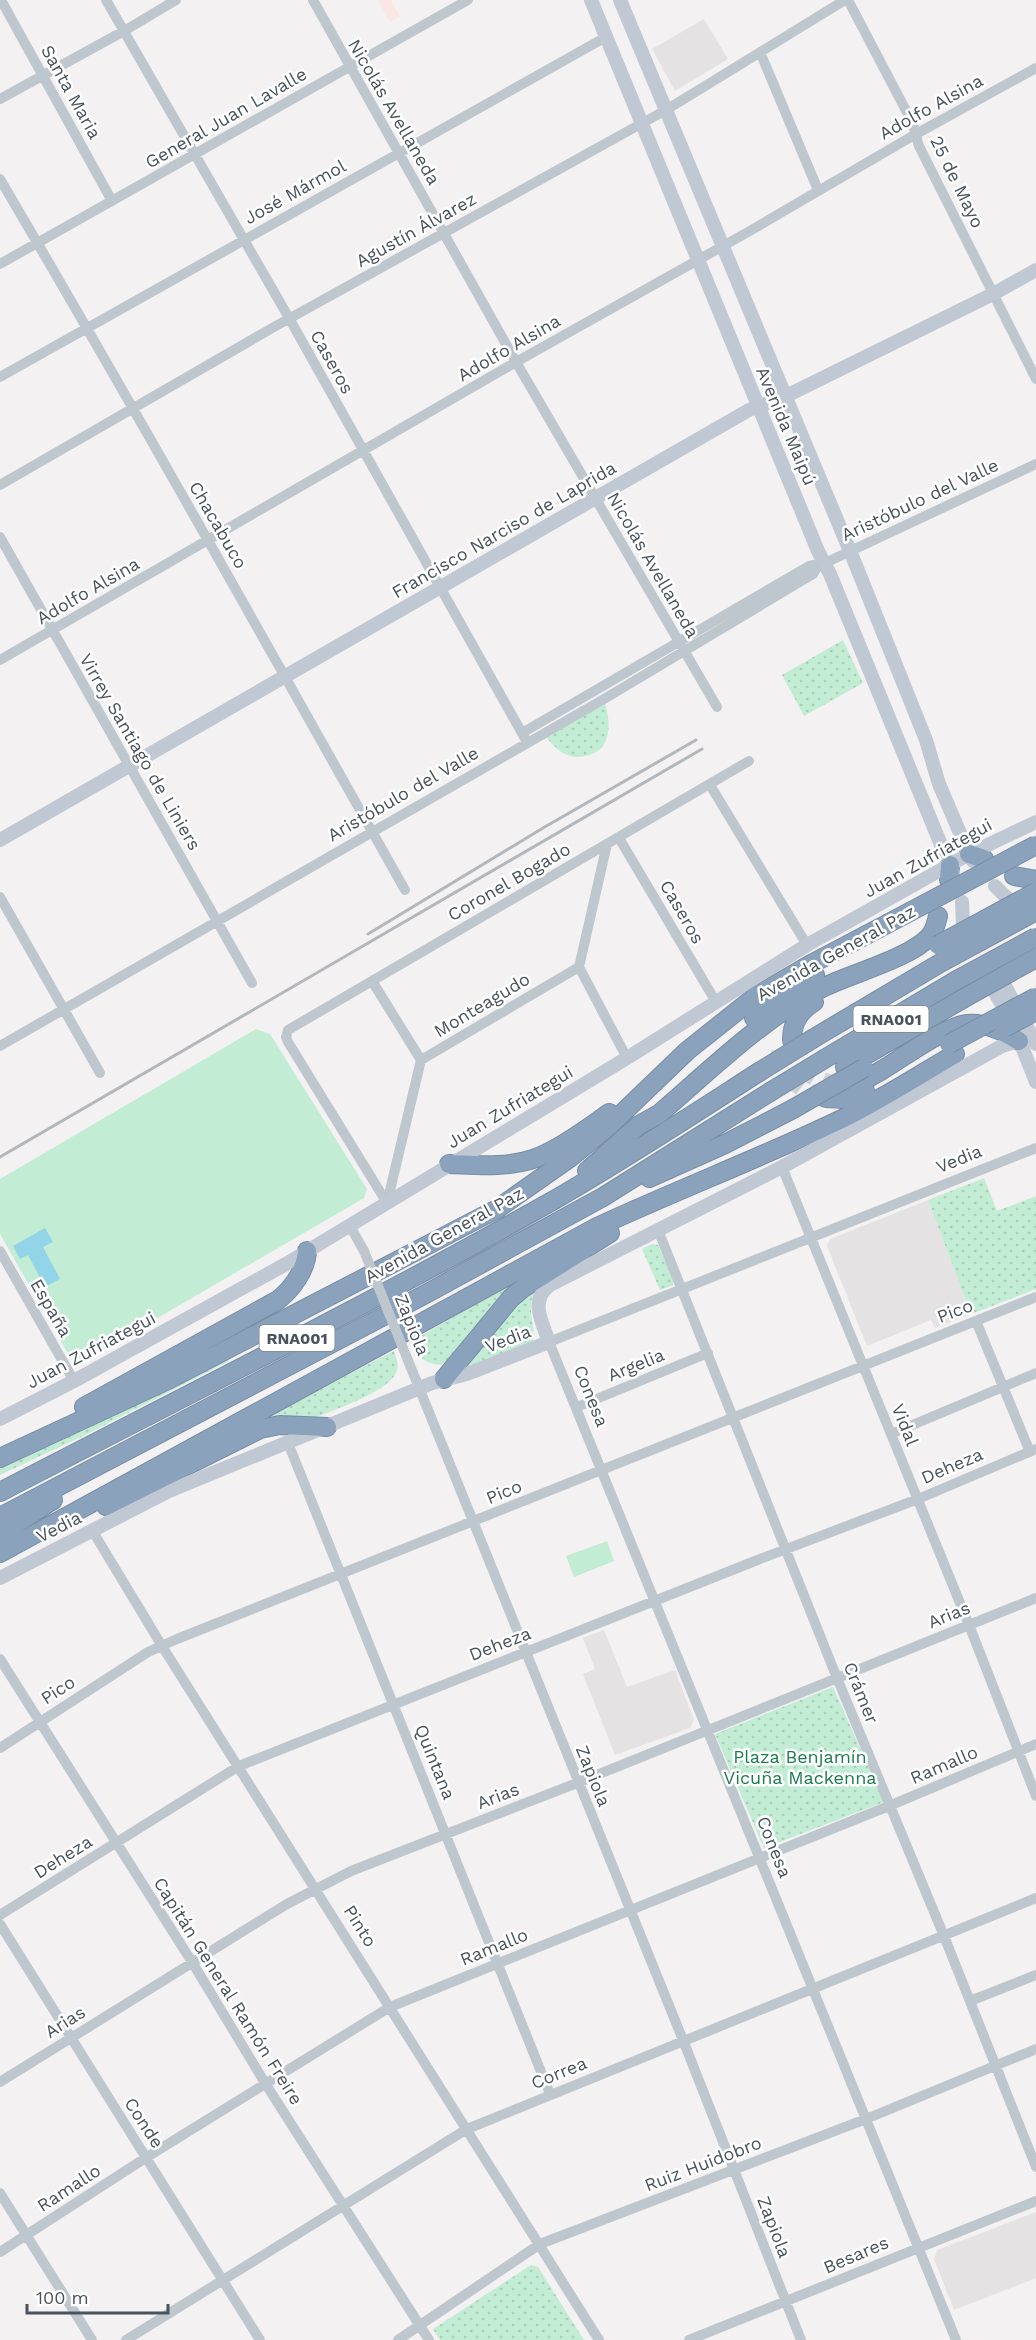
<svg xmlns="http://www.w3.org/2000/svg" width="1036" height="2340" font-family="'Work Sans',sans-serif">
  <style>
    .education { fill: #e4e2e2 }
    .medical { fill: #fae6e4 }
    .grass { fill: url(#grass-dots) }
    .pitch { fill: #c2edd4 }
    .water { fill: #92d4e8 }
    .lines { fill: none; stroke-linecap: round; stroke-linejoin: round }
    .highway-tunnel { stroke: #d1d1d3; stroke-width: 18; stroke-dasharray: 18 9; stroke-linecap: butt }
    .highway-casing { stroke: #768da8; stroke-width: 20 }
    .street { stroke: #bfc7ce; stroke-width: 10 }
    .secondary { stroke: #c0c8d3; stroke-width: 14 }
    .highway { stroke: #8ba2bc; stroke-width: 18 }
    .rail { stroke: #b3b6ba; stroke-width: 3 }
    .highway-bridge-casing { stroke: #768da8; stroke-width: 20; stroke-linecap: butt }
    .street-bridge { stroke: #bfc7ce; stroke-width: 10 }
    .highway-bridge { stroke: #8ba2bc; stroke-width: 18 }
    .labels { text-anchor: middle; stroke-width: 5; stroke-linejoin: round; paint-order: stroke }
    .shield { fill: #fff; stroke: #80878e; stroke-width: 1.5 }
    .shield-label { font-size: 16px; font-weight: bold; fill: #49535d }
    .street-label { font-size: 18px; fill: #49535d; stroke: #fff }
    .park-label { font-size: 18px; fill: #1c7c4f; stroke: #fff }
  </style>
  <defs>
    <pattern id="grass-dots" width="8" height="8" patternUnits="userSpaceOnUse" patternTransform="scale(1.5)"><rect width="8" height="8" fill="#c2edd4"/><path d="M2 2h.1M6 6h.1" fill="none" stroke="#a8cdb8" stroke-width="1.8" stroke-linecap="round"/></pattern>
  </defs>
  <rect width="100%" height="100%" fill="#f3f1f1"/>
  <!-- education -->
  <path class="education" d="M704 19 728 59 675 91 652 49Z
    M928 1200 971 1314 935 1328 931 1320 867 1346 827 1246 830 1239Z
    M604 1630 627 1687 675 1670 694 1720 690 1728 615 1755 583 1674 595 1669 583 1638Z
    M1036 2212V2278L954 2310 934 2259 937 2250Z"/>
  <!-- medical -->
  <path class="medical" d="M378 0H391L400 17 390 22Z"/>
  <!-- grass -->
  <path class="grass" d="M843 640 863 683 804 716 782 675Z
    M604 699C608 713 612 730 604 744 601 750 595 753 589 755 568 762 555 749 543 733Z
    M984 1178 997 1211 1036 1196V1289L971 1314 928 1200Z
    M577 1244 508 1289 486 1313 455 1358C435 1373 419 1360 411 1342Z
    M652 1244 658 1245 674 1280 673 1285 660 1290 642 1249Z
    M539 1283C536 1291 531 1298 531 1307 530 1319 536 1330 533 1342L471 1366 466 1365 497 1321Z
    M394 1351C396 1358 399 1363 397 1370 392 1390 343 1406 325 1414L316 1417 292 1419 144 1480Z
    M228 1359 229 1361 83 1436 0 1475V1467Z
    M833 1687 884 1802 764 1848 715 1734Z
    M531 2265 538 2267 584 2340H440L433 2329Z"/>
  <!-- pitch -->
  <path class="pitch" d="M256 1029 270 1034 367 1189 364 1198 80 1363 70 1357 0 1234V1179Z
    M607 1541 614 1561 574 1577 566 1556Z"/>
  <!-- water -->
  <path class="water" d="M45 1228 53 1242 43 1247 60 1279 45 1287 28 1255 20 1259 13 1246Z"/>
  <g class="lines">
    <!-- highway-tunnel -->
    <path class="highway-tunnel" d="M792 1040C795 1069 817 1084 844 1086
      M780 1049C785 1076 799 1092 826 1098"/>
    <!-- highway casing -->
    <g class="highway-casing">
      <path id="highway" d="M969 854 984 859
        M1014 876 1036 880
        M949 880 950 865
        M754 1018 815 975
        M814 1038 942 962
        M792 1040C792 1023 799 1011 814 1002
        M826 1058 955 981
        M845 1067 966 997
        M844 1086C858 1086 870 1077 882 1070 902 1058 946 1026 967 1024 985 1022 1005 1032 1019 1041
        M826 1098 846 1099 865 1091
        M449 1164C477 1165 506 1168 533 1159 555 1152 590 1127 609 1113
        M587 1171 639 1125 659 1114C708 1072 765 1016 822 988 850 974 910 958 929 937 935 931 936 923 938 916
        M649 1178 725 1144 793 1109
        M444 1379 511 1298 523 1288 610 1233
        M84 1407 278 1300C292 1289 306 1270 307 1251
        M0 1458 170 1379 497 1209 571 1157 610 1125 687 1051 756 996 813 963 887 924
        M0 1492C183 1397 368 1305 547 1204 619 1163 689 1117 759 1072
        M106 1506 260 1429 280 1425 327 1427
        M0 1517 422 1296 603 1197 770 1092
        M0 1534 53 1500
        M0 1553 597 1227C679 1189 763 1157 844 1118 882 1099 918 1076 955 1054"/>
    </g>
    <!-- street -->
    <path class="street" d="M1 0 112 201
      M106 0 289 318 527 742
      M313 0 516 362 717 707
      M848 0 912 122 919 146 1036 379
      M760 52 818 190
      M0 99 124 31 176 0
      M0 179C138 414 271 652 405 890
      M0 264 468 0
      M0 377 606 37
      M0 485 274 327 666 110 845 0
      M0 537 252 983
      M0 660 516 362 748 232 916 134 1036 68
      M522 733 809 566 825 563 1036 464
      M710 785 807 945
      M619 838 716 1002
      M0 897 100 1073
      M579 967 627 1058
      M372 981 421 1060
      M0 1046 604 699 813 574 818 566
      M782 1167 969 1625 1036 1796
      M387 1203 288 1042 286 1037 288 1030 749 761
      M387 1203 421 1060 579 967 607 844
      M350 1226 364 1251
      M658 1230 837 1678 944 1936 1036 2167
      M0 1251 74 1381
      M976 1321 1030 1452
      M407 1358 683 2040 801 2340
      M577 1407 708 1353
      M891 1434 1036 1373
      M288 1443 550 2094
      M92 1530 162 1646 599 2340
      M0 1659 192 1962 265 2083 429 2340
      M0 1748 148 1652 177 1639 1036 1297
      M0 1915 239 1766 760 1559 918 1499 1036 1449
      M0 1924 260 2340
      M970 2001 1036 1975
      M0 2082 287 1904 351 1871 577 1783 1036 1598
      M0 2193 92 2340
      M0 2252 147 2157 390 2007 889 1806 1036 1744
      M126 2340 467 2129 1036 1898
      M398 2340 540 2244 866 2119 1036 2049
      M689 2340 1036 2201
      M956 2340 549 1342 1036 1148"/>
    <!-- secondary -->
    <path class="secondary" d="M591 0 818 551 830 574 953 874
      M620 0 855 563 926 740 939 784 969 854 973 861
      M0 840 749 410 784 397 993 294 1036 270
      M995 886 1009 900
      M962 902 963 925
      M1003 982 1036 1044
      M992 987 1015 1029 1036 1082
      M0 1419 74 1381 286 1264 627 1058 807 945 969 854 1036 822
      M0 1578 169 1491 432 1383 467 1374 549 1342C542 1321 529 1301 550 1285L782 1167 1002 1046 1019 1041"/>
    <!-- highway -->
    <use href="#highway" class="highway"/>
    <!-- rail -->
    <path class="rail" d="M368 934 543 828 696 740
      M0 1157 702 749"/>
    <!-- highway-bridge casing -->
    <g class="highway-bridge-casing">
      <path id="highway-bridge" d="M887 924 1036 845
        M938 945 1036 892
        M942 962 1036 911
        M955 981 1036 937
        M966 997 1036 958
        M1004 1028 1036 1011
        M949 1044 1036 997
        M759 1072 814 1038
        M770 1092 826 1058
        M793 1109 864 1068"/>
    </g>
    <!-- street-bridge -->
    <path class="street-bridge" d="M364 1251 407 1358"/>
    <!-- highway-bridge -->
    <use href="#highway-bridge" class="highway-bridge"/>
  </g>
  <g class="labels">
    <!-- shield labels -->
    <g class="shield">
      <rect x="853.5" y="1006" width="75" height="26" rx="4.5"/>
      <rect x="259.5" y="1325" width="75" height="26" rx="4.5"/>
    </g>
    <g class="shield-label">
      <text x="891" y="1025">RNA001</text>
      <text x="297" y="1344">RNA001</text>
    </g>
    <!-- street labels -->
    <g class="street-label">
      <text transform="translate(71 92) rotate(61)" y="6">Santa Maria</text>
      <text transform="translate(931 107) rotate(-29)" y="6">Adolfo Alsina</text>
      <text transform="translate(394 112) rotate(60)" y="6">Nicolás Avellaneda</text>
      <text transform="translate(226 118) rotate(-30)" y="6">General Juan Lavalle</text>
      <text transform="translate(957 182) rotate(64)" y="6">25 de Mayo</text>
      <text transform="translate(295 192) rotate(-29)" y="6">José Mármol</text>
      <text transform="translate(416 230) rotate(-29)" y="6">Agustín Álvarez</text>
      <text transform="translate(509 348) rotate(-30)" y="6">Adolfo Alsina</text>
      <text transform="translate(332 362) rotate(61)" y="6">Caseros</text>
      <text transform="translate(786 426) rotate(67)" y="6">Avenida Maipú</text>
      <text transform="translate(920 500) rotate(-25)" y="6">Aristóbulo del Valle</text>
      <text transform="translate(218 525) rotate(60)" y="6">Chacabuco</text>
      <text transform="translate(504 530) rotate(-30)" y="6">Francisco Narciso de Laprida</text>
      <text transform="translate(653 565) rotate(60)" y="6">Nicolás Avellaneda</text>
      <text transform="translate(88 591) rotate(-30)" y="6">Adolfo Alsina</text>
      <text transform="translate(140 752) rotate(60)" y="6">Virrey Santiago de Liniers</text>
      <text transform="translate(403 794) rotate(-30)" y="6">Aristóbulo del Valle</text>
      <text transform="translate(928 858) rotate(-29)" y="6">Juan Zufriategui</text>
      <text transform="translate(509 882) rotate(-30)" y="6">Coronel Bogado</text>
      <text transform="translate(682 912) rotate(60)" y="6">Caseros</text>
      <text transform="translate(836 953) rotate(-29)" y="6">Avenida General Paz</text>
      <text transform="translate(482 1005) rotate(-31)" y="6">Monteagudo</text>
      <text transform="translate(510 1107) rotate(-31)" y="6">Juan Zufriategui</text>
      <text transform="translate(959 1159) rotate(-22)" y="6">Vedia</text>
      <text transform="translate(444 1235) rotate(-29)" y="6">Avenida General Paz</text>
      <text transform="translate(51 1308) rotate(60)" y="6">España</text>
      <text transform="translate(955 1311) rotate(-21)" y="6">Pico</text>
      <text transform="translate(412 1325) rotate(68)" y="6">Zapiola</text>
      <text transform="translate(508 1339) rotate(-21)" y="6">Vedia</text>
      <text transform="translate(91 1350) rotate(-28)" y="6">Juan Zufriategui</text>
      <text transform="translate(636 1365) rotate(-22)" y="6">Argelia</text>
      <text transform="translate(591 1396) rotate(68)" y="6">Conesa</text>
      <text transform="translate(905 1425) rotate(68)" y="6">Vidal</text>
      <text transform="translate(952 1466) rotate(-23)" y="6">Deheza</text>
      <text transform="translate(504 1492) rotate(-22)" y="6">Pico</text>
      <text transform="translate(59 1527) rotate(-27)" y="6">Vedia</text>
      <text transform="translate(949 1615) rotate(-22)" y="6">Arias</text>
      <text transform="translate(500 1644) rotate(-21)" y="6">Deheza</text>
      <text transform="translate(58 1690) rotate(-33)" y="6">Pico</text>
      <text transform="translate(861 1693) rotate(68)" y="6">Crámer</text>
      <text transform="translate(435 1762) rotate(68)" y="6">Quintana</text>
      <text transform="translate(944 1765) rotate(-23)" y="6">Ramallo</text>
      <text transform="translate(593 1776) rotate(68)" y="6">Zapiola</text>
      <text transform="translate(498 1796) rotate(-21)" y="6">Arias</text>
      <text transform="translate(774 1847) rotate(68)" y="6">Conesa</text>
      <text transform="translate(63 1857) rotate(-32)" y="6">Deheza</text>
      <text transform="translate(360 1926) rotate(58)" y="6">Pinto</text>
      <text transform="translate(494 1947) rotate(-22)" y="6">Ramallo</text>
      <text transform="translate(228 1991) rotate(58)" y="6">Capitán General Ramón Freire</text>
      <text transform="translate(65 2022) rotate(-32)" y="6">Arias</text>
      <text transform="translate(559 2073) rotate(-22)" y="6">Correa</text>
      <text transform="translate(144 2123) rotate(57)" y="6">Conde</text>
      <text transform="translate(703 2164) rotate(-21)" y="6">Ruiz Huidobro</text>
      <text transform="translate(69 2188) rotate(-33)" y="6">Ramallo</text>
      <text transform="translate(774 2227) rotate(69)" y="6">Zapiola</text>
      <text transform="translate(856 2255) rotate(-23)" y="6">Besares</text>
    </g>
    <!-- park labels -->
    <g class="park-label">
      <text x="800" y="1763">Plaza Benjamín<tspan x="800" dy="21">Vicuña Mackenna</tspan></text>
    </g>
  </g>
  <!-- scale -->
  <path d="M27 2304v9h141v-9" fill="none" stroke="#49535d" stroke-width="3"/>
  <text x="36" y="2304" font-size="18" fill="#49535d" stroke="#ffffff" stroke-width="4.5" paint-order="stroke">100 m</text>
</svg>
